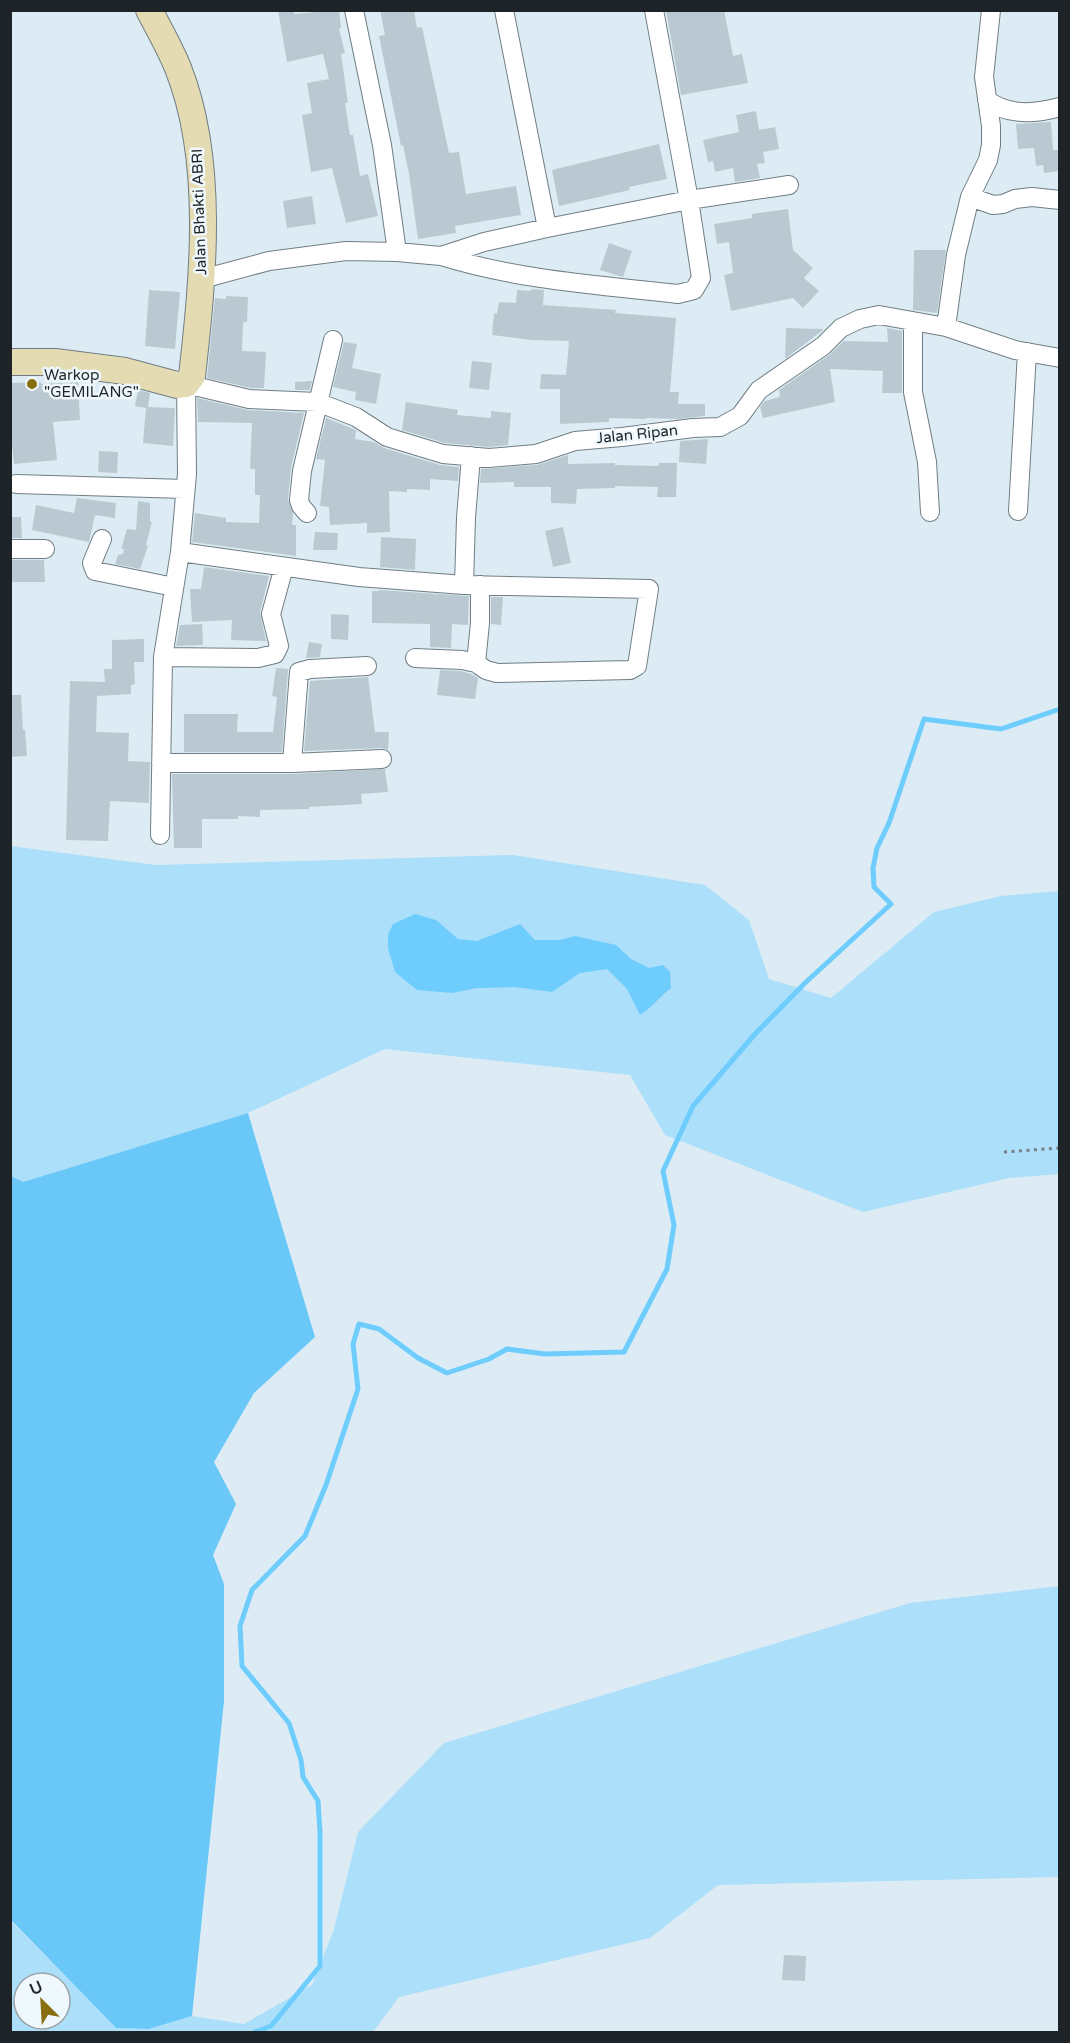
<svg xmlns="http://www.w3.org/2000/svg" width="1070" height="2043" font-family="'Varela Round',sans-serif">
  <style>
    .green { fill: #acdffa; fill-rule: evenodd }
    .forest { fill: #69c8f8 }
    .water { fill: #6ecdfd }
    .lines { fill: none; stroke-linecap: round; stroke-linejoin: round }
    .stream { stroke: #6ecdfd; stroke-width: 5 }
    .building { fill: #bac9d1 }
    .street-casing { stroke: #707d84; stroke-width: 20 }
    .secondary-casing { stroke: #707d84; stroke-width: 28 }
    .path { stroke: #767f85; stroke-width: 3; stroke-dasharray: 3 4.5; stroke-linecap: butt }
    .street { stroke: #fff; stroke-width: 18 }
    .secondary { stroke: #e5dbb3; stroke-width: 26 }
    .poi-dot { fill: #886e0e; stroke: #eff8fd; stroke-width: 2 }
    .labels { text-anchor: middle; stroke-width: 5; stroke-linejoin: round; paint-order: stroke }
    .street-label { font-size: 15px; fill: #1e2327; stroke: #eff8fd }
    .poi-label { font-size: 15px; fill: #1e2327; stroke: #eff8fd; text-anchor: start }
  </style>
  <rect width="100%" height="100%" fill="#ddecf4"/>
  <!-- green -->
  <path class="green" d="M10 846 156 865 513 855 705 885 749 920 769 979 831 998 934 912 1001 896 1059 891V1174L1009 1178 863 1212 665 1135 630 1075 385 1049 248 1113 23 1182 10 1176Z
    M1059 1586V1877L718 1885 650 1938 399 1997 373 2032H11L10 1920 116 2028 149 2029 192 2016 244 2024 312 1985 334 1929 358 1832 444 1743 910 1603ZM24 1983H60V2019H24Z"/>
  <!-- forest -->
  <path class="forest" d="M248 1113 315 1337 254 1393 214 1462 236 1504 213 1555 224 1584V1701L192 2016 149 2029 116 2028 11 1920V1176L23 1182Z"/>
  <!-- water -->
  <path class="water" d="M415 914 436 920 458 939 477 941 520 924 535 940H560L575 936 616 945 631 959 649 968 663 965 670 972 671 988C660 996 653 1007 640 1015L627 989 607 969 580 973 552 992 515 987 477 988 452 993 417 990 395 972 388 948V934L393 924Z"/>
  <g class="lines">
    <!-- stream -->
    <path class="stream" d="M255 2032 271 2026 320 1966V1832L318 1801 303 1777 301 1760 289 1723 242 1666 240 1626 252 1590 305 1536 326 1485 358 1389 353 1344 359 1324 379 1329 418 1358 447 1373 489 1359 507 1349 545 1354 624 1352 667 1269 674 1225 663 1171 693 1106 755 1034 805 983 891 904 874 887 873 868 877 848 889 823 924 719 1001 729 1060 709"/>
  </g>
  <!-- building -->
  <path class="building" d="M278 10H294V14L339 10 341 28 339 29 345 53 341 54 348 103H345L350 135H353L360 176 368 174 378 216 346 223 332 168 311 172 302 115 312 113 307 83 329 79 323 54 287 62Z
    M380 10H414L417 28 422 27 449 153 459 152 466 194 516 186 521 215 455 226 456 233 418 239 409 174 403 145 401 146 379 36 385 35Z
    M666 10H724L733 56 742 54 748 83 681 95Z
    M756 111 759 130 775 127 779 149 763 152 765 163 757 164 760 178 735 182 733 168 715 172 713 161 708 162 703 140 739 132 736 115Z
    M1051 122 1053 150H1059V171L1044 173 1043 165 1036 166 1034 148 1018 149 1016 124Z
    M659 144 667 179 629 187 630 190 559 206 552 170Z
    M312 196 316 224 287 228 283 201Z
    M788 209 793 250 813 268 804 278 819 291 803 308 793 298 731 311 724 275 733 273 729 242 717 244 714 224 752 218V214Z
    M609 243 632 251 623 277 600 270Z
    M914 250H946L937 313 913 310Z
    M531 289 544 290 543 305 616 310 615 313 676 318 670 392H679L678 404H705V416L678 419 646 418V419L609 418V422L560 424V389H540L541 374 566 375 569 341 531 340 492 335 494 313 497 314 499 302 516 303 517 290 531 291Z
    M149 290 180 292 175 349 145 346Z
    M226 296 248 297 247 322H243L242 351 266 352 264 388H251L207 378 215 298 226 299Z
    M786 328 823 329V330L785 359Z
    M887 328 902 331V393H882L883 371 830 369 835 402 763 418 760 407 765 401 780 397 779 390 829 355 844 341 888 342Z
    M344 342 357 344 352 368 381 374 376 404 355 400 356 392 333 387Z
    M472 361 492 363 489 390 469 388Z
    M312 381 310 390H295V382Z
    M41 382V384L78 382 80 420 53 422 57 460 14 464 10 424V383Z
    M138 390 150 393 148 407 175 408 173 446 143 443 146 408 135 406Z
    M197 398 248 410 304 413 291 468 288 499 293 513 292 525H296V556L192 542 195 513 226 518V522L259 523 260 495H255V469H250L252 423 198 422Z
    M406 402 458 410 457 415 491 418V411L511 413 508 445 489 447 445 443 402 430Z
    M326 418 356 430 355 439 374 442 384 448 440 465 459 467 458 481 430 479V490L407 489V492L389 491 390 532 367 533V523L330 525 329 507 320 506 325 460 316 459Z
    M708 439 706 464 679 462 680 441Z
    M99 451 118 452 117 473 98 472Z
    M568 455V464L615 463V465L658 466 659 463H677L676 497H657L658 487 615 486V488L577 489 576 504 551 503V487H514V482L480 483 481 469 537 465Z
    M77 498 116 503 115 518 95 515 89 542 32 530 36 505 74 513Z
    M138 501 150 503V522H152L146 545 148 546 140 569 115 564 118 555 123 554 124 549H121L127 529 136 530Z
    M10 517H21L22 538H10Z
    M563 527 571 563 553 567 545 531Z
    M315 532 338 533 337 550H313Z
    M381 537 416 539 415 570 380 567Z
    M10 560H44L45 582H10Z
    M204 567 269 576 260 612 266 641 231 640 232 620 192 622 190 589H201Z
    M379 590 469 596 468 625 452 624 451 648 430 647V624L372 623V591H379Z
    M491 597H503L501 625 491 624Z
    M331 614 349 615 348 640 331 639Z
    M202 624 203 645 176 646 180 625Z
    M144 639V662H134L135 684 131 685V694L97 696 96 732 129 733 128 761 150 762 149 803 110 801 108 841 66 840 70 681 105 682 104 669H112V640Z
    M309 642 322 644 320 657 306 658Z
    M276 668 288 669 282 752H184V714H238L237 732H273L277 697 272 696Z
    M440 670 461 671 471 674 478 678 475 699 437 695Z
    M368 677 375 732H389L388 750 381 748 304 751 310 681Z
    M10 695H21L23 730H25L27 756 10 757Z
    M385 769 388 792 361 794 362 804 309 807V809L260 810V817L238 816V819H202V848H174L172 774H292Z
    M784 1955 806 1956 805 1981 782 1980Z"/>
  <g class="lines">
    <!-- street casing -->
    <g class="street-casing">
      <path id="street" d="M354 10 382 145 397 252
        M504 10 547 228
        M987 100C1008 116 1035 114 1060 107
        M970 197 993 205 1003 204 1015 199 1032 197 1060 200
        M441 256C518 280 598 285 678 294L694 290 701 278 689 200 654 10
        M202 279 269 261 346 251 397 252 441 256 484 242 547 228 689 200 789 185
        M913 321V392L927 462 930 512
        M946 327 956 255 970 197 988 160 991 145V126L984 77 991 10
        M16 484 185 489
        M1018 511 1027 352
        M307 513 301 506 299 500 302 471 333 340
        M102 539 92 563 95 571 174 587
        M10 549H45
        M464 585 466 518 471 456
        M163 657 258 658 275 654 279 646 271 614 284 567
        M415 658 462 660 476 663 480 623V585
        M476 663 486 670 497 673 630 670 637 666 649 589 464 585 359 577 180 552 187 474 186 384 249 399 317 402 356 417 387 437 443 454 489 458 536 454 575 441 622 437 693 428 720 427 740 416 759 390 823 346 841 328 860 319 879 315 946 327 1015 350 1060 358
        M161 763H292L382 759
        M292 763 299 672 310 669 367 666
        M160 835 163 657 180 552"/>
    </g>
    <!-- secondary casing -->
    <g class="secondary-casing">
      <path id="secondary" d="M10 362H55L125 371 177 385 186 384 192 376C203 279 215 161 178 68 170 48 159 29 149 10"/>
    </g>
    <!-- path -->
    <path class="path" d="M1004 1152 1060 1148"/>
    <!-- street -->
    <use href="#street" class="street"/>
    <!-- secondary -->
    <use href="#secondary" class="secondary"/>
  </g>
  <!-- markers -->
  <circle class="poi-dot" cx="32" cy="384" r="6"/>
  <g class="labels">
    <!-- street labels -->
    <g class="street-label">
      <text transform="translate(199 212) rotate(-92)" y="5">Jalan Bhakti ABRI</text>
      <text transform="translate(637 434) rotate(-6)" y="5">Jalan Ripan</text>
    </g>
    <!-- poi labels -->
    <g class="poi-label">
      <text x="44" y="380">Warkop<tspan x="44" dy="17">"GEMILANG"</tspan></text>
    </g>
  </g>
  <!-- border -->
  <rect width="1070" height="2043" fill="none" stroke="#1e2327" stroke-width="24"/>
  <!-- north arrow -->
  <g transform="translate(42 2001) rotate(336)"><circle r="28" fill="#eff8fd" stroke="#9ba3a7" stroke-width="1.5"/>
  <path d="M0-4.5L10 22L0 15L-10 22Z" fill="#886e0e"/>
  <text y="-9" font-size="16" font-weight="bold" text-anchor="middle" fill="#1e2327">U</text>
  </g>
</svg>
